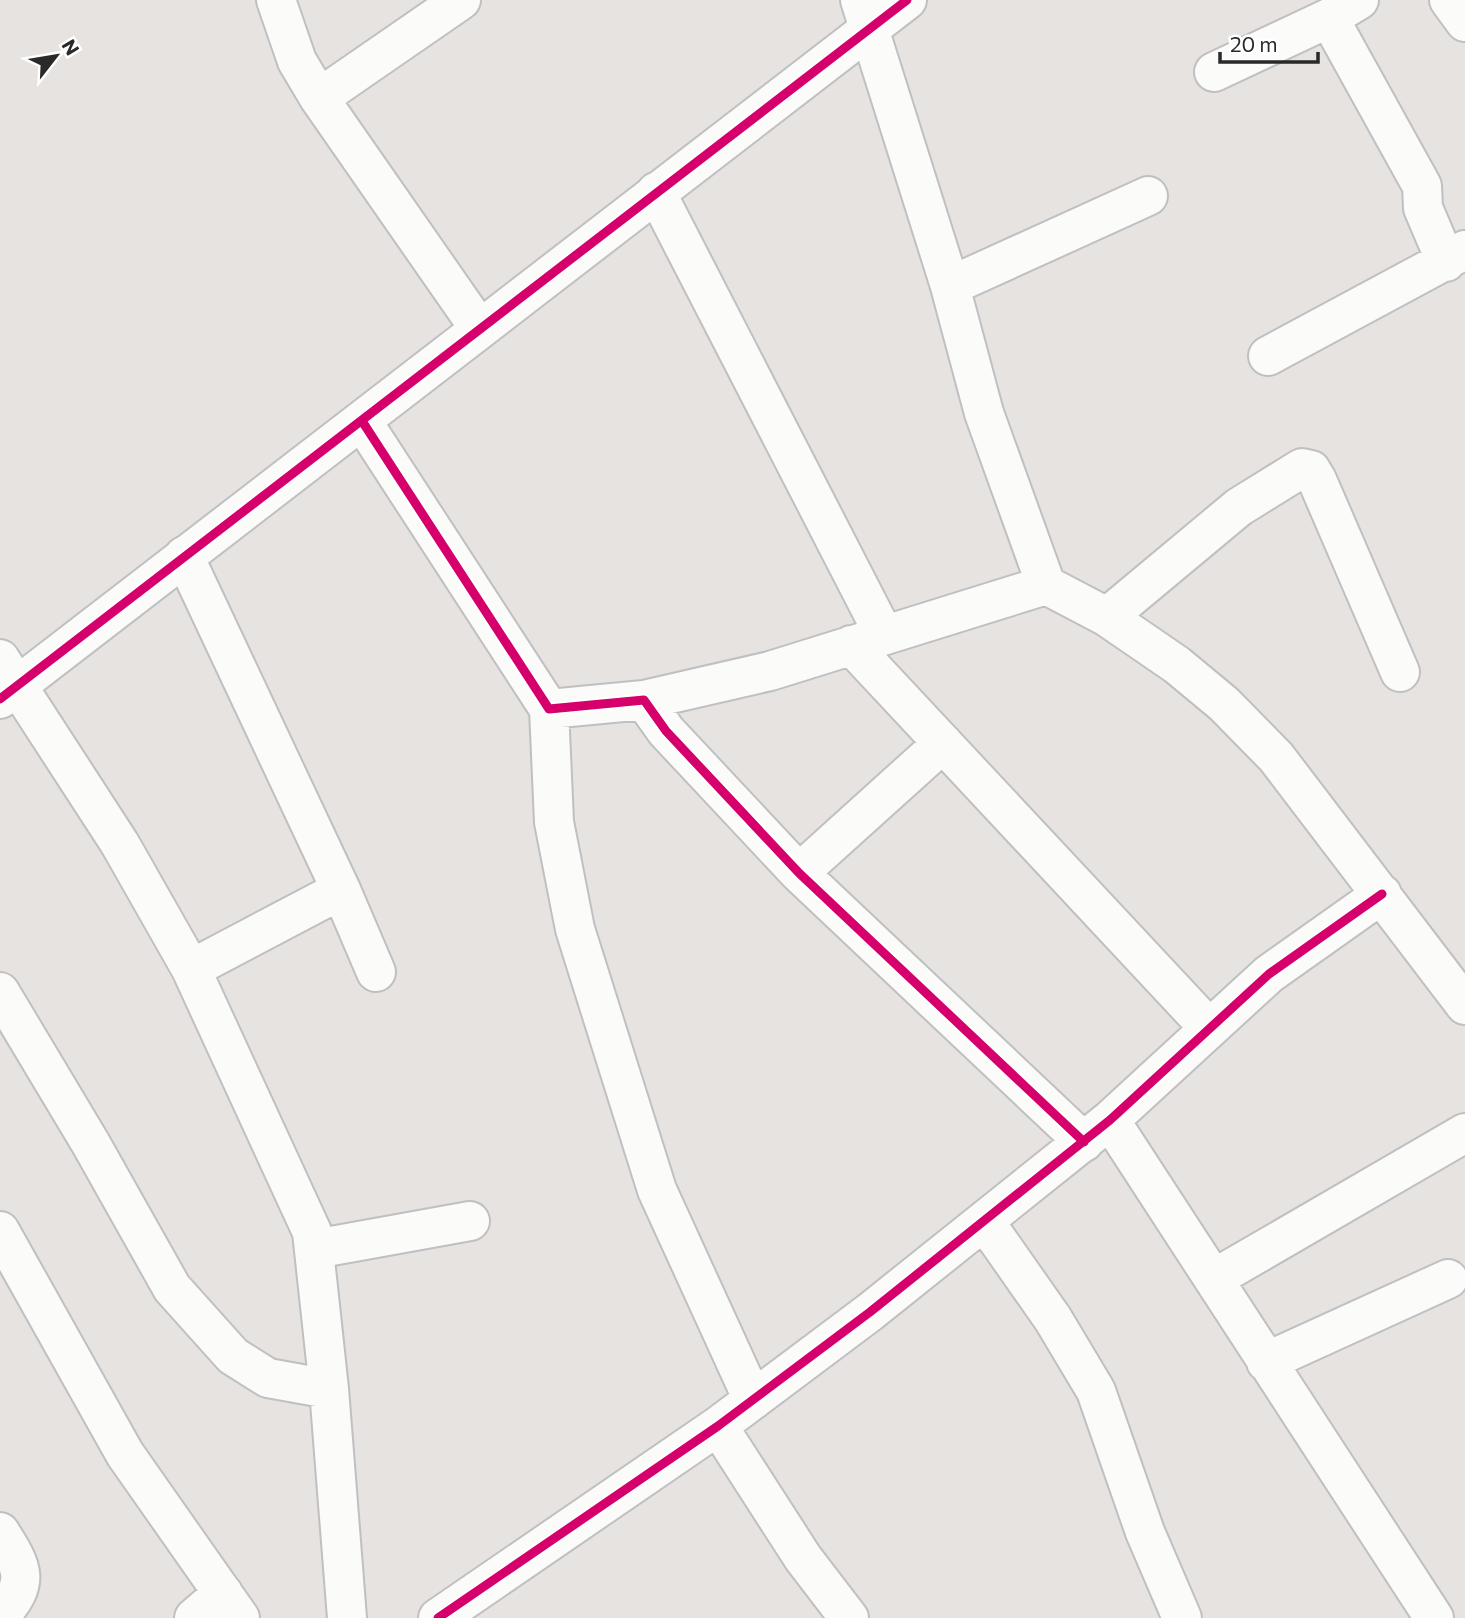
<svg xmlns="http://www.w3.org/2000/svg" width="1465" height="1618" font-family="Commissioner,sans-serif">
  <style>
    .lines { fill: none; stroke-linecap: round; stroke-linejoin: round }
    .street-casing { stroke: #c0bfc1; stroke-width: 42 }
    .secondary-casing { stroke: #c0bfc1; stroke-width: 42 }
    .street { stroke: #fbfbfa; stroke-width: 38 }
    .secondary { stroke: #fbfbfa; stroke-width: 38 }
    .cycleway-casing { stroke: #fff; stroke-width: 13 }
    .cycleway { stroke: #d6006c; stroke-width: 9 }
  </style>
  <rect width="100%" height="100%" fill="#e6e3e0"/>
  <g class="lines">
    <!-- street casing -->
    <g class="street-casing">
      <path id="street" d="M276 0 297 61 319 98 479 328
        M860 0 950 286 984 413 1046 585
        M1449 0 1465 22
        M1329 18 1422 186 1423 208 1446 262
        M1214 72 1329 18 1359 0
        M319 98 461 0
        M656 192 884 635
        M950 286 1148 196
        M1268 356 1465 250
        M362 421 549 709 644 700 666 731 799 873 1084 1142
        M184 556 341 890 376 972
        M1107 617 1239 507 1302 468 1311 470 1317 480 1400 672
        M851 645 1209 1028
        M0 659 120 844 191 969 312 1232 329 1389 347 1618
        M644 700 770 671 1046 585 1107 617 1177 665 1224 704 1276 757 1465 1005
        M549 709 554 822 575 929 657 1190 753 1400
        M799 873 943 743
        M191 969 341 890
        M0 992 91 1144 172 1288 233 1356 268 1378 329 1389
        M1110 1120 1434 1618
        M985 1222 1053 1319 1096 1391 1145 1532 1182 1618
        M0 1231 125 1454 240 1618
        M315 1249 470 1221
        M1215 1278 1465 1133
        M1266 1362 1448 1279
        M718 1426 803 1558 849 1618
        M0 1532C23 1568 31 1582 0 1616
        M194 1618 223 1593
        M438 1618 718 1426 870 1312 1110 1120 1269 974 1382 894"/>
    </g>
    <!-- secondary casing -->
    <g class="secondary-casing">
      <path id="secondary" d="M0 699 907 0"/>
    </g>
    <!-- street -->
    <use href="#street" class="street"/>
    <!-- secondary -->
    <use href="#secondary" class="secondary"/>
    <!-- cycleway casing -->
    <g class="cycleway-casing">
      <path id="cycleway" d="M362 421 549 709 644 700 666 731 799 873 1084 1142
        M0 699 907 0
        M438 1618 718 1426 870 1312 1110 1120 1269 974 1382 894"/>
    </g>
    <!-- cycleway -->
    <use href="#cycleway" class="cycleway"/>
  </g>
  <!-- north arrow -->
  <g transform="translate(56 56) rotate(59)" stroke="#ffffff" stroke-width="5" paint-order="stroke">
  <path d="M0-5L12 26L0 18L-12 26Z" fill="#292929"/>
  <text y="-10" font-size="19" font-weight="bold" text-anchor="middle" fill="#292929">N</text>
  </g>
  <!-- scale -->
  <path d="M1220 52v10h98v-10" fill="none" stroke="#292929" stroke-width="3.5"/>
  <text x="1230" y="52" font-size="21" fill="#292929" stroke="#ffffff" stroke-width="5" paint-order="stroke">20 m</text>
</svg>
